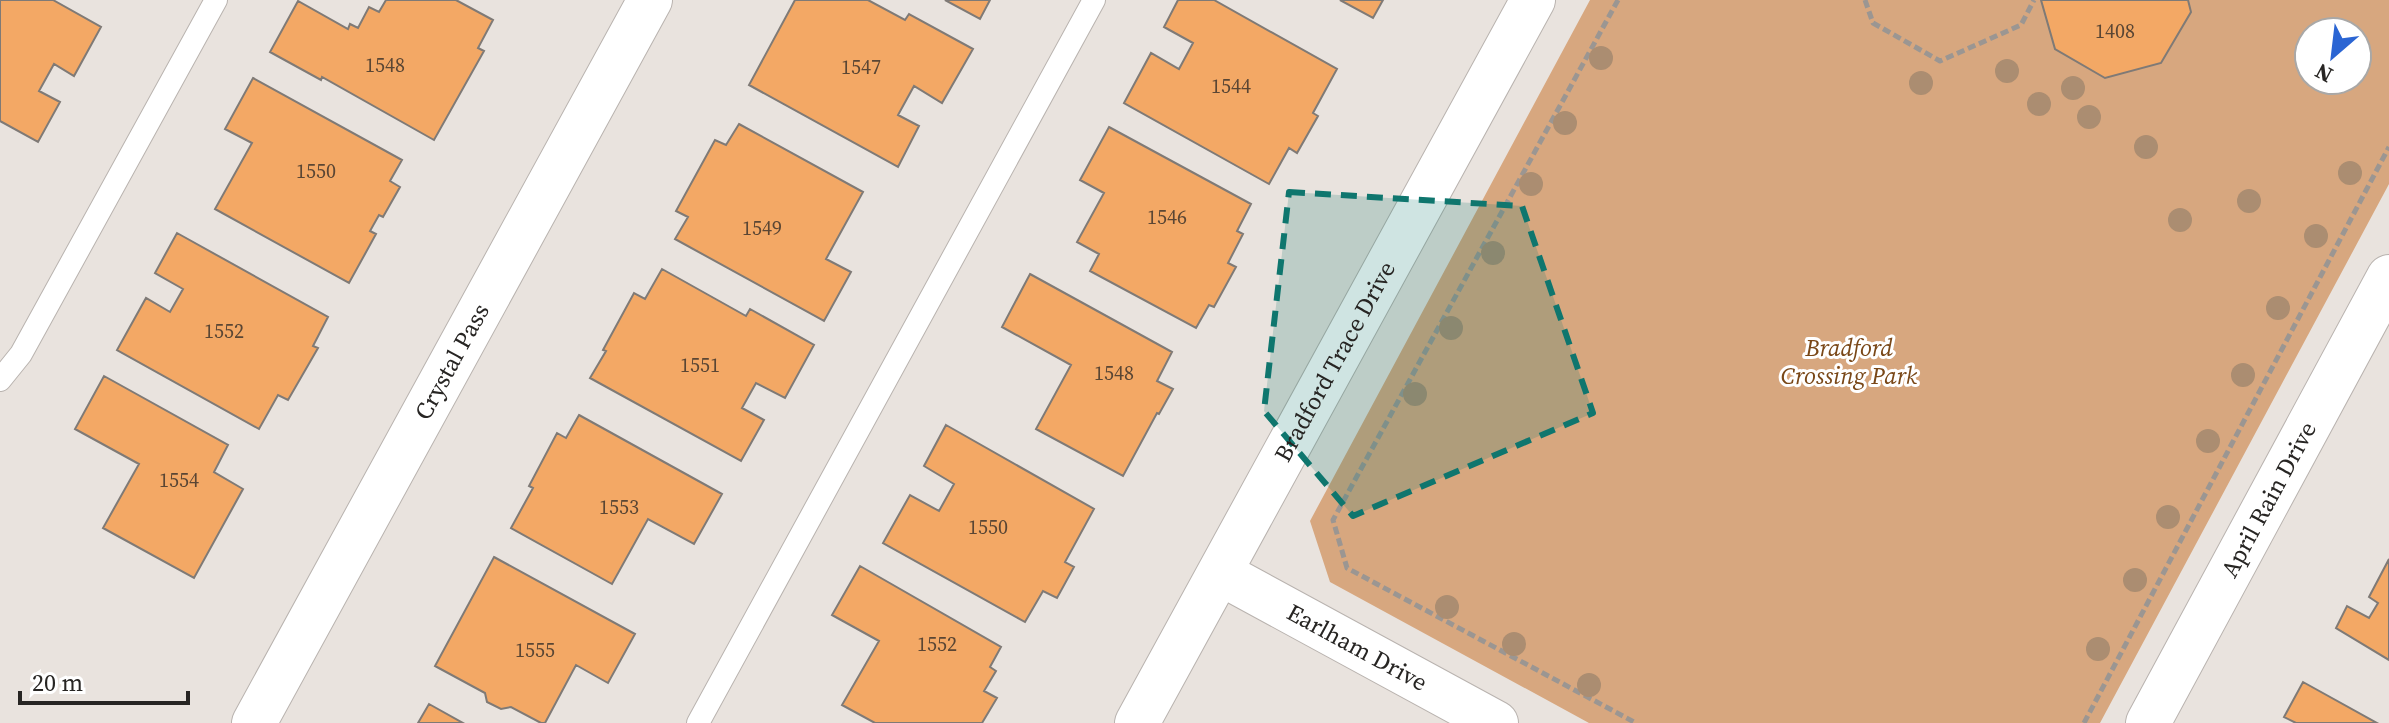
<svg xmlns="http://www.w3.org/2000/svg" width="2389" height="723" font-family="'Source Serif 4',serif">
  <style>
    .green { fill: #d7a77f; fill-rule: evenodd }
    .building { fill: #f3a865; stroke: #7f7a76; stroke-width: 2 }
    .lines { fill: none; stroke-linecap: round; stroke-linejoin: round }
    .lane-casing { stroke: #b9b3af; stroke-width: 24 }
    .street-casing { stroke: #b9b3af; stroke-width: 46 }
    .path { stroke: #9b9692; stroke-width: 5; stroke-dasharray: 8 4; stroke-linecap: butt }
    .lane { stroke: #fff; stroke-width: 22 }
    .street { stroke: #fff; stroke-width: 44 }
    .tree { fill: #ab8d71 }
    .marked { fill: #0f766e; fill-opacity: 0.2; stroke: #0f766e; stroke-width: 6; stroke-dasharray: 16 10; stroke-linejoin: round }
    .labels { text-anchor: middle; stroke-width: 6; stroke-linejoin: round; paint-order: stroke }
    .number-label { font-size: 20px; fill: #5a4634 }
    .park-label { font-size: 24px; font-style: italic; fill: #794717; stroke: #fff }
    .street-label { font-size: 24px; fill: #272523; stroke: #fff }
  </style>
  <rect width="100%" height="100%" fill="#e9e3de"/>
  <!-- green -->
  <path class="green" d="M1590 0H2389V184L2100 723H1589L1330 582 1310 521ZM2309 32H2357V80H2309Z"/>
  <!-- building -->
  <path class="building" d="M0 0H53L101 27 74 76 54 64 39 91 60 102 38 142 0 121Z
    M386 0H456L493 20 478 48 484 51 434 140 322 77 321 80 270 52 298 1 348 29 350 24 358 28 369 7 379 12Z
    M795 0H868L905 20 909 14 973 49 942 103 914 86 898 115 919 126 898 167 749 85Z
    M945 0H990L980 19Z
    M1178 0H1214L1337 69 1313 113 1318 116 1297 153 1289 148 1269 184 1124 103 1151 53 1179 69 1193 43 1164 27Z
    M1340 0H1383L1373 18Z
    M2041 0H2188L2191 12 2161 63 2105 78 2055 49Z
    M253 78 402 160 390 181 400 187 383 217 379 215 370 231 376 234 349 283 215 209 252 143 225 129Z
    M739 124 863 192 826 259 851 272 824 321 675 239 688 217 676 211 715 140 726 145Z
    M1109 127 1251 204 1237 231 1243 234 1228 263 1236 267 1214 307 1209 305 1196 328 1090 271 1099 254 1077 242 1104 193 1080 180Z
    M177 233 328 317 313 346 318 348 288 400 278 395 259 429 117 350 146 298 170 312 183 289 155 273Z
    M662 269 746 316 750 309 814 345 785 398 756 383 742 408 764 420 741 461 590 378 606 351 603 350 634 293 645 299Z
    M1030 274 1172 352 1157 381 1173 389 1159 414 1157 413 1123 476 1036 429 1071 365 1002 327Z
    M104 376 228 445 214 472 243 489 194 578 103 528 139 464 75 429Z
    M579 415 722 494 694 544 648 519 612 584 511 528 533 488 529 486 557 433 566 438Z
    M946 425 1094 509 1065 562 1074 567 1057 598 1043 591 1025 622 883 543 910 495 939 511 954 484 924 466Z
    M494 557 635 634 608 683 576 665 545 723H541L511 707 501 709 487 702 485 693 435 666Z
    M2389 559V660L2336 628 2347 606 2369 618 2378 603 2369 597Z
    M860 566 1001 647 990 667 996 671 984 691 997 698 982 723H875L842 705 879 641 832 615Z
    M2303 682 2377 723H2296L2284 717Z
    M429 704 463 723H418Z"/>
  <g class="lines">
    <!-- lane casing -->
    <g class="lane-casing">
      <path id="lane" d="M0 380 21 354 216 0
        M698 723 1094 0"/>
    </g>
    <!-- street casing -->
    <g class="street-casing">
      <g id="street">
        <path id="s1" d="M1220 573 1496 723"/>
        <path id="s2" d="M254 723 650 0"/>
        <path id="s3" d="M1137 723 1533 0"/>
        <path id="s4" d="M2148 723 2389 277"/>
      </g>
    </g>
    <!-- path -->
    <path class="path" d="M1618 0 1333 520 1347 568 1636 723
      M1865 0 1873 23 1940 61 2021 25 2034 0
      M2084 723 2389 147"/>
    <!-- lane -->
    <use href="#lane" class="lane"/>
    <!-- street -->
    <use href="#street" class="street"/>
  </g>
  <!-- trees -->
  <g class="tree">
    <circle cx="1601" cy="58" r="12"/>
    <circle cx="2007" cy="71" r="12"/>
    <circle cx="1921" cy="83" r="12"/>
    <circle cx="2073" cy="88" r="12"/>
    <circle cx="2039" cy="104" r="12"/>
    <circle cx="2089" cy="117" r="12"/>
    <circle cx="1565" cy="123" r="12"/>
    <circle cx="2146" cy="147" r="12"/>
    <circle cx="2350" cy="173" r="12"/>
    <circle cx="1531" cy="184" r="12"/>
    <circle cx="2249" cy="201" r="12"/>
    <circle cx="2180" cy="220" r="12"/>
    <circle cx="2316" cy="236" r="12"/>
    <circle cx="1493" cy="253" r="12"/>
    <circle cx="2278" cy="308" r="12"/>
    <circle cx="1451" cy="328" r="12"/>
    <circle cx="2243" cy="375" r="12"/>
    <circle cx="1415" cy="394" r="12"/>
    <circle cx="2208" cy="441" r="12"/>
    <circle cx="2168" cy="517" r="12"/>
    <circle cx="2135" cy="580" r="12"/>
    <circle cx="1447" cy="607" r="12"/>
    <circle cx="1514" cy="644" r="12"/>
    <circle cx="2098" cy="649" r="12"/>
    <circle cx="1589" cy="685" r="12"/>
  </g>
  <!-- marked area -->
  <path class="marked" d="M1289 192 1522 206 1593 413 1353 516 1264 411Z"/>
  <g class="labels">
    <!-- number labels -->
    <g class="number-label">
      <text x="2115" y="38">1408</text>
      <text x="385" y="72">1548</text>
      <text x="861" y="74">1547</text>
      <text x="1231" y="93">1544</text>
      <text x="316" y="178">1550</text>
      <text x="1167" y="224">1546</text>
      <text x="762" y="235">1549</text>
      <text x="224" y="338">1552</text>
      <text x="700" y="372">1551</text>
      <text x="1114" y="380">1548</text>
      <text x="179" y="487">1554</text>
      <text x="619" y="514">1553</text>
      <text x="988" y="534">1550</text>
      <text x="937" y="651">1552</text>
      <text x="535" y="657">1555</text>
    </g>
    <!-- park labels -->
    <g class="park-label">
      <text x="1849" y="356">Bradford<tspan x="1849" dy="28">Crossing Park</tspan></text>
    </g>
    <!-- street labels -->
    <g class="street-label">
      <text dy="8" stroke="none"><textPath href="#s2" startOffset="412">Crystal Pass</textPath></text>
      <text dy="8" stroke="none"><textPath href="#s3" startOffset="412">Bradford Trace Drive</textPath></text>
      <text dy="8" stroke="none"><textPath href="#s4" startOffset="254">April Rain Drive</textPath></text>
      <text dy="8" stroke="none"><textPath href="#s1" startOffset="156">Earlham Drive</textPath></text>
    </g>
  </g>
  <!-- north arrow -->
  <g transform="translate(2333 56) rotate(208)"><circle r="38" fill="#ffffff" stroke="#a9a8a7" stroke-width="2"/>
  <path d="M0-6L14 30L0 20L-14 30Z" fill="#2b65d3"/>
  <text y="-12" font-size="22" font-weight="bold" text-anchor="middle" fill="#272523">N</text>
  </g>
  <!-- scale -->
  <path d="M20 691v12h168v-12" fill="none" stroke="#272523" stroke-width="4"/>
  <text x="32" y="691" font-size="24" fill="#272523" stroke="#ffffff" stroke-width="6" paint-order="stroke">20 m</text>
</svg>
